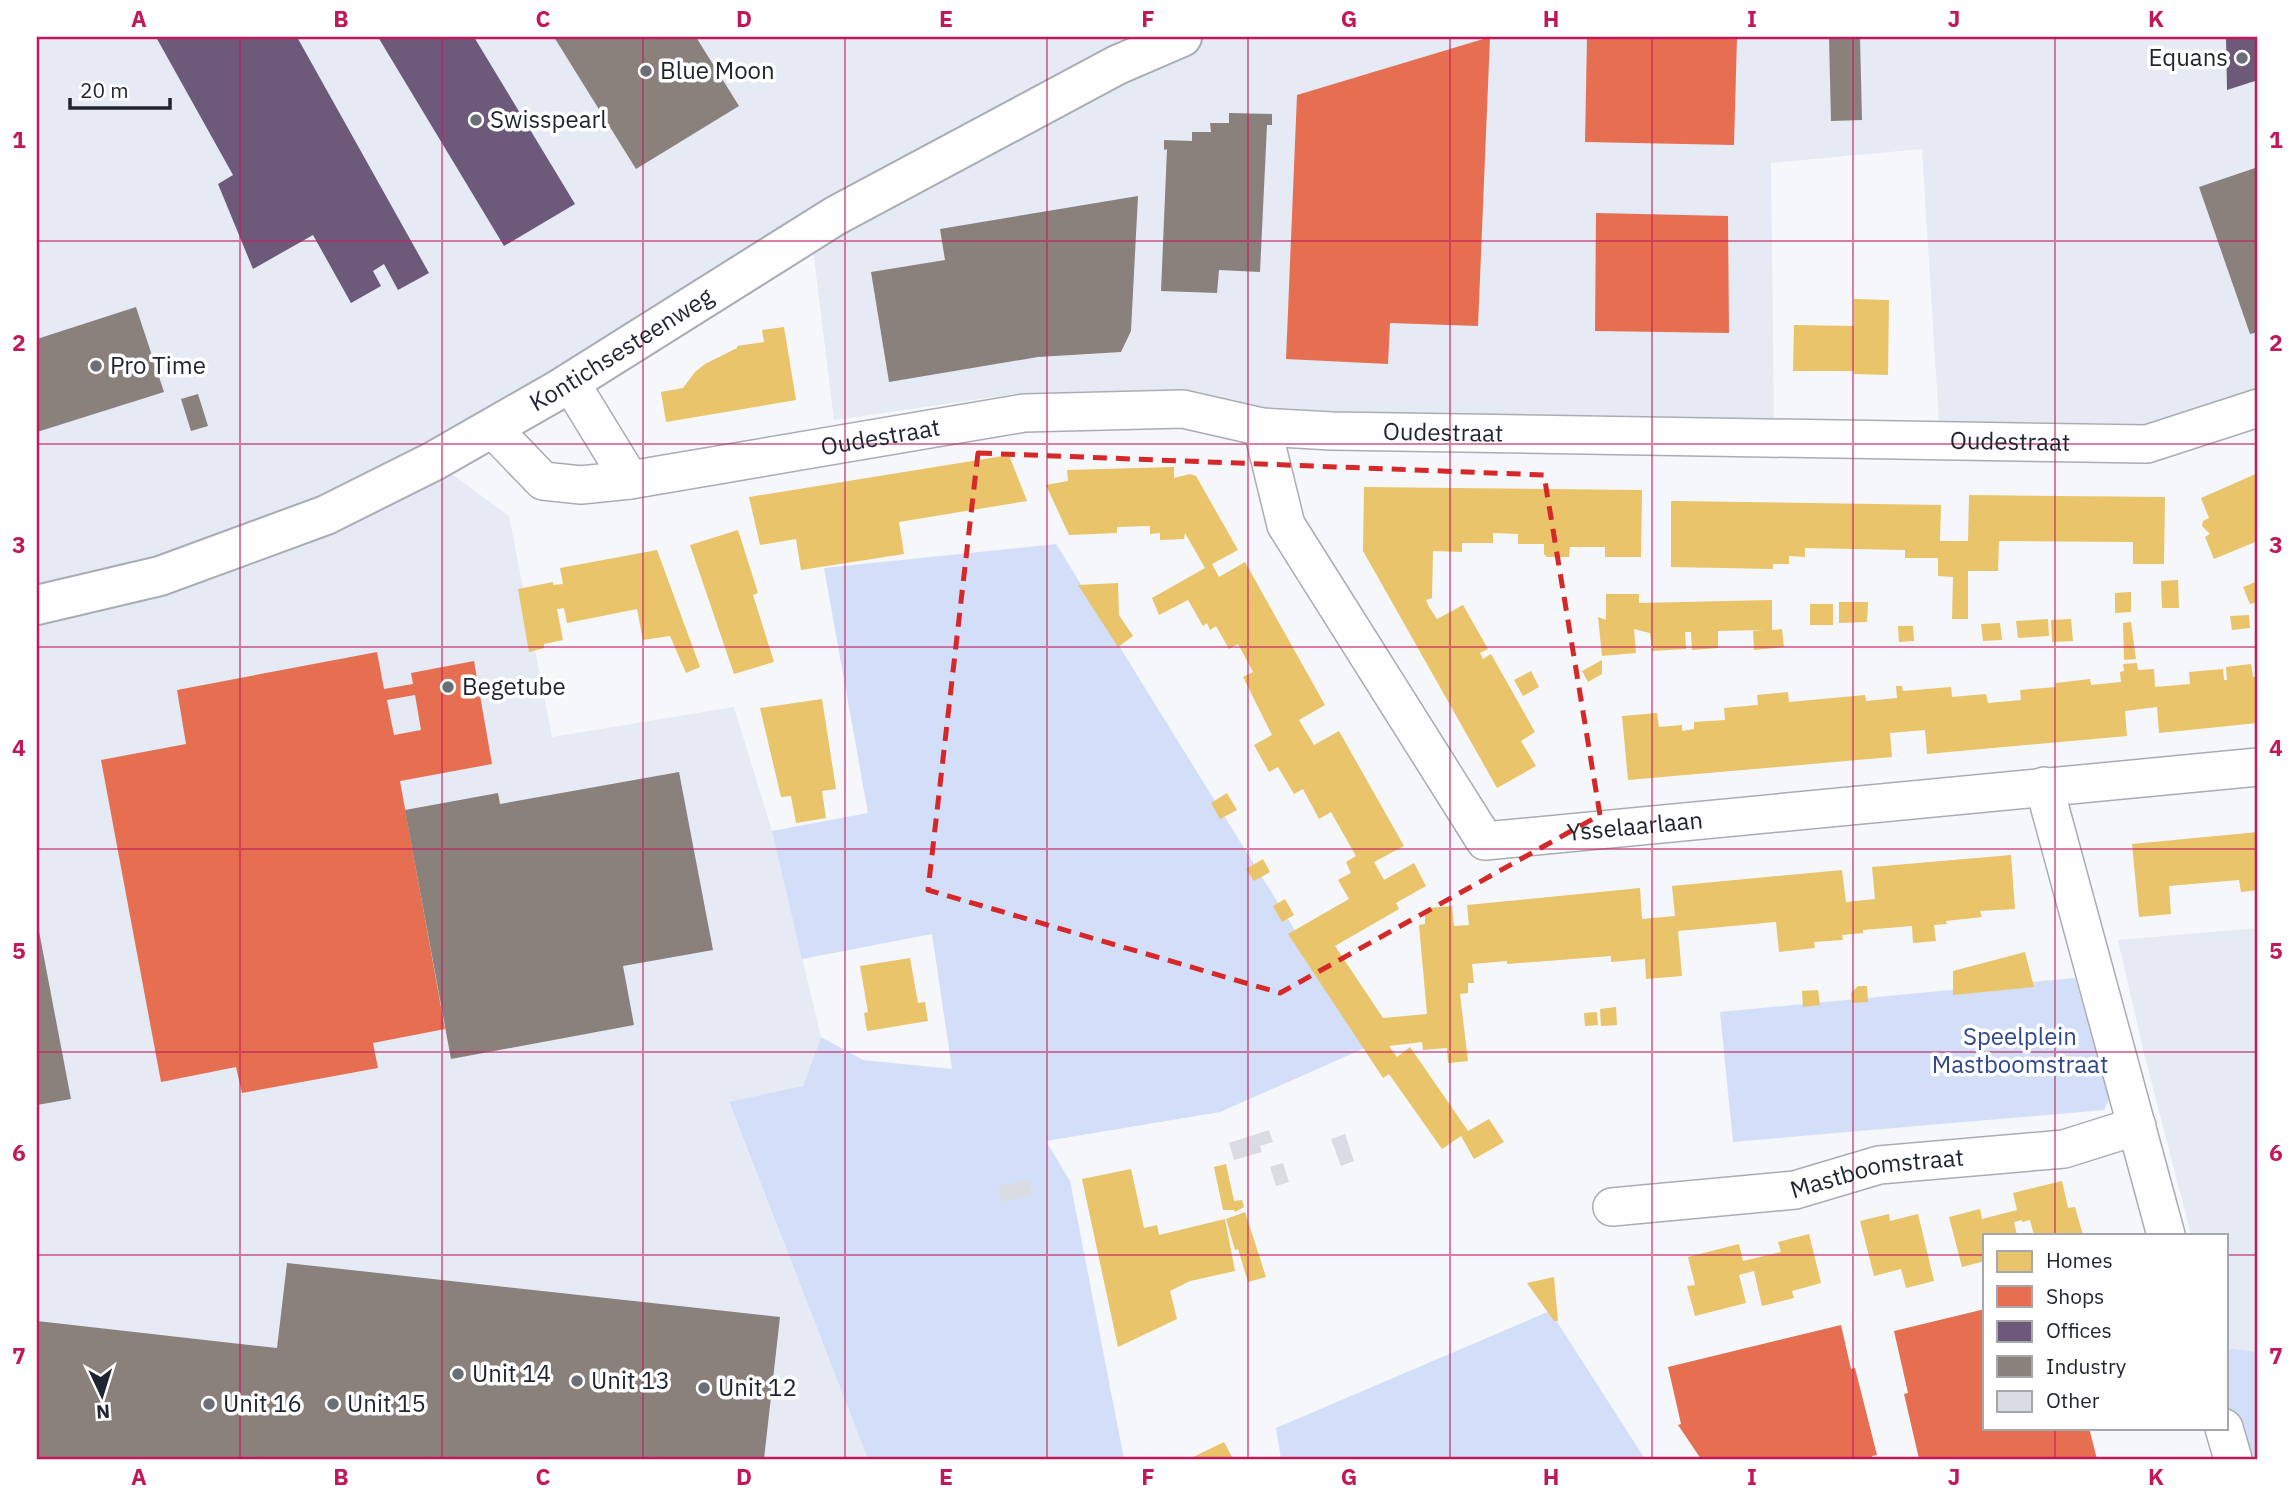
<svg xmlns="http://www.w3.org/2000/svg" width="2295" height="1496" font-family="'IBM Plex Sans',sans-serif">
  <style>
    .built { fill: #e5eaf4 }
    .green { fill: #d3dff8 }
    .homes { fill: #e9c46a }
    .shops { fill: #e76f51; fill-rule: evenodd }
    .offices { fill: #6d597a }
    .industry { fill: #8a817c }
    .building { fill: #d9dde3 }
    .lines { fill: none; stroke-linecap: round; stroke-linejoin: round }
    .minor-casing { stroke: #a9acb3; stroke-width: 40 }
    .tertiary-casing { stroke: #a9acb3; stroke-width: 42 }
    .minor { stroke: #fefefe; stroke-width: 37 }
    .tertiary { stroke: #fefefe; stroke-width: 38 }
    .marked { fill: none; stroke: #d62828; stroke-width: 5; stroke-dasharray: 14 9; stroke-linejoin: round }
    .grid { fill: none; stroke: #c2185b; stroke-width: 2; stroke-opacity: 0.55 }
    .poi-dot { fill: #6a6e77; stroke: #fff; stroke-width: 2.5 }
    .labels { text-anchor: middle; stroke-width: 7; stroke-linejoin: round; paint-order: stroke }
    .poi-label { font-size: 24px; fill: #1f2430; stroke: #fff; text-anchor: start }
    .street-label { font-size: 24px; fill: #1f2430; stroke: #fff }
    .park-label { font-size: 24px; fill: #2e4790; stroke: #fff }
    .neatline { fill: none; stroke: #c2185b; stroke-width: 2.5 }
    .grid-label { font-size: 23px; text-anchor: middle; font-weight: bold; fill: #c2185b }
  </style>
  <rect width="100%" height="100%" fill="#f5f7fa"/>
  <!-- built -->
  <path class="built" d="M37 37H2258V389L2145 424 1939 421 1922 149 1771 163 1774 419 1332 411 1265 407 1185 389 1022 393 834 420 811 233 434 461 509 516 552 737 734 707 772 831 821 1037 803 1086 729 1103 868 1459H37Z
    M2258 928V1352L2227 1348V1235H2191L2143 1049 2118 940Z"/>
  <!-- green -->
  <path class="green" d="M1056 544 1367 1047 1220 1112 1046 1141 1070 1181 1124 1459H868L729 1102 803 1086 821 1037 863 1060 952 1069 932 934 802 959 772 831 868 813 824 568Z
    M2075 978 2109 1099 2104 1110 1733 1142 1720 1012Z
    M1550 1311 1645 1459H1281L1276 1428Z
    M2227 1348 2258 1352V1459H2233L2227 1428Z"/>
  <!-- homes -->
  <path class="homes" d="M1854 299 1889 300 1888 375 1854 374V371H1793L1794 325 1854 326Z
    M784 327 796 400 666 422 661 392 683 388 695 372 705 364 737 348V346L764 342 762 330Z
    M1009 455 1027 501 899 522 904 554 801 570 796 539 760 545 749 497Z
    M1174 467V478L1190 474 1196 476 1238 550 1212 564 1219 577 1245 562 1325 705 1299 720 1314 745 1339 731 1404 846 1374 862 1384 880 1414 863 1426 886 1396 903 1399 909 1335 946 1383 1018 1427 1014 1419 925 1425 924V914L1430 908 1452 906 1454 926 1469 925 1467 905 1640 888 1642 919 1675 916 1672 886 1842 870 1846 902 1875 899 1872 867 2011 855 2015 909 1980 911 1982 917 1946 921 1947 924 1934 925 1936 941 1913 943 1912 926 1863 930V933L1842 935 1843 940 1814 942 1815 948 1779 952 1776 922 1678 931 1682 976 1646 979 1645 959 1611 962V956L1507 964V961L1472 964 1474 983H1468V993L1460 994 1468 1061 1448 1063 1447 1048 1423 1050 1422 1042 1389 1046 1397 1057 1410 1047 1468 1131 1489 1119 1504 1142 1474 1159 1461 1136 1442 1149 1389 1074 1383 1078 1288 934 1349 899 1338 880 1351 873 1346 862 1356 856 1331 812 1319 819 1303 789 1294 794 1278 767 1269 772 1254 745 1272 735 1243 677 1253 672 1238 644 1229 649 1216 626 1210 630 1207 623 1203 626 1188 600 1159 615 1152 598 1205 568 1185 533 1184 539 1160 540V533L1150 534V526L1117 527V533L1069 535 1046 485 1068 481 1067 470Z
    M2258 473V543L2256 544 2255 542 2214 559 2205 537 2210 534 2202 526 2203 521 2209 518 2201 498Z
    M1364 487 1642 490 1641 557H1605V547H1570L1569 557H1547L1544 554V544H1518V534L1493 533V543H1462V552L1433 551 1432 598 1426 600 1429 607 1437 619 1463 605 1488 649 1480 653 1483 659 1491 654 1535 732 1521 741 1536 766 1497 788 1363 551Z
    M1969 495 2165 497 2164 564H2133V542L1999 541 1998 571H1968V619H1952L1953 577 1938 576V558H1905V550L1805 548V557L1789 556V564H1773V569L1671 567V501L1941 505 1940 541H1968Z
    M738 530 758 593 753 595 774 662 734 674 690 545Z
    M657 550 700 667 686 673 670 636 643 640 637 609 567 623 564 608 557 609 563 640 544 644V648L529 652 518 589 553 582V585L563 584 560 568Z
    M2178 580 2179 608H2162L2161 581Z
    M2258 581V602L2250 604 2243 587Z
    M1118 583 1119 615 1133 636 1118 647 1078 585Z
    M2131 592V612L2115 613V593Z
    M1606 594H1639V603L1772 600V630L1782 629 1784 647 1754 650 1753 631 1763 630 1718 631V648L1692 650 1691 632H1685L1686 649 1652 651 1650 633 1634 629 1636 653 1602 656 1598 617 1606 620Z
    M1839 602H1868L1867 622 1839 623Z
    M1810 604H1833V625H1810Z
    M2249 615 2250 628 2232 630 2230 616Z
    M2048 619 2049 636 2018 638 2016 621Z
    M2071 619 2073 641 2052 642 2051 620Z
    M2131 622 2136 659 2124 660 2123 623Z
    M2000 623 2002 640 1983 641 1981 624Z
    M1898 626H1913L1914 641 1899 642Z
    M1602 660V674L1588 682 1582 671Z
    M2137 663 2138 670 2154 669 2155 687 2190 684 2189 672 2223 669 2224 680H2227L2226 667 2251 664 2253 677H2258V723L2159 733 2157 707 2125 711 2127 736 1927 754 1925 730 1890 733 1892 757 1628 780 1622 716 1657 713 1659 727 1682 725V731L1694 729V722L1725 720 1724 708 1758 705 1757 695 1788 692 1789 702 1865 695 1866 701 1897 698 1896 686H1902L1903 691 1951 687 1952 697 1986 694 1988 703 2021 700 2020 690 2056 687V683L2090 679 2091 685 2121 682 2120 672 2124 671 2123 664Z
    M1531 671 1539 687 1523 696 1514 680Z
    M822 699 836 789 822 791 826 818 796 823 791 796 781 797 760 708Z
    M1227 793 1237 810 1220 819 1211 803Z
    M2258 832V890L2241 892 2239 880 2169 886 2171 914 2139 917 2132 844Z
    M1263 859 1270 872 1254 881 1246 869Z
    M1285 899 1294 915 1282 922 1273 906Z
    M2025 952 2034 987 1953 995V971Z
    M910 958 918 1003 925 1002 928 1021 867 1031 864 1013 868 1012 860 966Z
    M1858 986H1867L1868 1002 1852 1003 1851 993Z
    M1818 990 1820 1005 1803 1007 1802 991Z
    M1616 1007 1617 1025 1601 1026 1600 1009Z
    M1597 1012 1598 1025 1585 1026 1584 1013Z
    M1226 1164 1234 1201 1242 1200 1244 1207 1235 1212 1234 1210H1223L1214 1167Z
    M1131 1169 1144 1228 1157 1225 1159 1235 1225 1219 1235 1271 1190 1281 1170 1291 1177 1319 1118 1347 1082 1179Z
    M2062 1181 2068 1208 2075 1207 2083 1235H2034L2030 1220 2022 1222V1220L2014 1222 2017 1235H1985V1261L1962 1267 1949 1217 1980 1209 1982 1219 2017 1210 2013 1193Z
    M1245 1212 1266 1277 1248 1282 1238 1249 1235 1250 1226 1219Z
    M1889 1214 1890 1221 1918 1214 1934 1281 1906 1288 1901 1269 1874 1276 1860 1221Z
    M1809 1234 1821 1283 1792 1291 1794 1298 1762 1306 1754 1271 1739 1275 1746 1303 1695 1316 1687 1286 1695 1285 1688 1257 1739 1244 1743 1261 1781 1252 1778 1242Z
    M1554 1277 1558 1321H1554L1527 1283Z
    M1224 1442 1232 1457 1228 1459H1189Z"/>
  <!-- shops -->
  <path class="shops" d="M1490 37 1478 326 1390 323 1388 364 1286 359 1297 95Z
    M1587 37H1737L1734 145 1585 142Z
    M1596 213 1728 216 1729 333 1595 331Z
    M377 652 384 689 413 684 411 673 474 661 492 764 400 781 445 1029 373 1043 378 1068 242 1093 236 1067 161 1082 101 760 186 744 177 690ZM415 695 421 730 394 735 387 700Z
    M1985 1309V1428H2089L2097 1459H1919L1904 1394 1908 1393 1894 1331Z
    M1841 1325 1851 1369 1855 1368 1877 1455 1872 1456V1459H1701L1678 1425 1681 1424 1668 1367Z"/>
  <!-- offices -->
  <path class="offices" d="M156 37H297L429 273 398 290 384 264 373 271 381 286 351 303 313 235 253 269 218 184 233 175Z
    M378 37H474L575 204 504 246Z
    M2226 37H2258V80L2227 90Z"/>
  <!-- industry -->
  <path class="industry" d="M554 37H696L739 106 636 169Z
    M1829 37H1860L1862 120 1831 121Z
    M1229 113 1272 114V125H1267L1260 272 1219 270 1217 293 1161 291 1167 149 1164 150V140L1192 141V132H1211L1210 123H1229Z
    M2258 167V332L2250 334 2199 187Z
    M1138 196 1131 331 1121 352 1038 357 889 382 871 272 945 260 940 229Z
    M136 307 164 392 37 432V339Z
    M198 394 208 426 191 431 181 399Z
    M679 772 713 950 623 966 634 1025 451 1059 405 810 498 793 500 804Z
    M38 926 71 1099 37 1105V927Z
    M287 1263 780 1317 764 1459H37V1321L277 1348Z"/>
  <!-- building -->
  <path class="building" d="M1269 1130 1273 1142 1260 1146 1262 1152 1234 1160 1229 1143Z
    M1345 1134 1354 1161 1341 1166 1331 1139Z
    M1283 1163 1289 1182 1276 1186 1270 1167Z
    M1029 1180 1032 1196 1001 1202 998 1186Z"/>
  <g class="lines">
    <!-- minor casing -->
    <g class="minor-casing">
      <g id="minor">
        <path d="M570 382 630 480"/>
        <path id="s1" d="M1262 427 1286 525 1485 841 2258 767"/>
        <path id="s2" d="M492 428 543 481 581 485 630 480 1024 413 1183 409 1262 427 1332 431 2147 444 2258 408"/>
        <path d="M2044 786 2166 1235"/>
        <path id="s3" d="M1612 1207 1795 1190 1879 1165 2064 1149 2137 1126"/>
        <path d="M2224 1428 2233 1459"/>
      </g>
    </g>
    <!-- tertiary casing -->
    <g class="tertiary-casing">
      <g id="tertiary">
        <path id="s4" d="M37 605 160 576 326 515 434 461 558 390 835 216 1117 65 1182 37"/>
      </g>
    </g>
    <!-- minor -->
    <use href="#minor" class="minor"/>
    <!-- tertiary -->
    <use href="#tertiary" class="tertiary"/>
  </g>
  <!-- marked area -->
  <path class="marked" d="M978 453 1544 475 1600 815 1280 993 928 890Z"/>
  <!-- grid -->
  <path class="grid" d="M240 37V1459M442 37V1459M643 37V1459M845 37V1459M1047 37V1459M1248 37V1459M1450 37V1459M1652 37V1459M1853 37V1459M2055 37V1235M37 241H2258M37 444H2258M37 647H2258M37 849H2258M37 1052H2258M37 1255H1985M2227 1255H2258M2055 1428V1459"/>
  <!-- markers -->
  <g class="poi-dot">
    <circle cx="2242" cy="58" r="7"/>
    <circle cx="646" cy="71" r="7"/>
    <circle cx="476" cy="120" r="7"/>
    <circle cx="96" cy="366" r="7"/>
    <circle cx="448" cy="687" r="7"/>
    <circle cx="458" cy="1374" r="7"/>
    <circle cx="577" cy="1381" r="7"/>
    <circle cx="704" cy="1388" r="7"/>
    <circle cx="209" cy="1404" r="7"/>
    <circle cx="333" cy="1404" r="7"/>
  </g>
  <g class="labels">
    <!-- poi labels -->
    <g class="poi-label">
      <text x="2228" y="66" text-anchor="end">Equans</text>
      <text x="660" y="79">Blue Moon</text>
      <text x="490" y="128">Swisspearl</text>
      <text x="110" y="374">Pro Time</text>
      <text x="462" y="695">Begetube</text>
      <text x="472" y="1382">Unit 14</text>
      <text x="591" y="1389">Unit 13</text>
      <text x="718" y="1396">Unit 12</text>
      <text x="223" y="1412">Unit 16</text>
      <text x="347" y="1412">Unit 15</text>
    </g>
    <!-- street labels -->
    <g class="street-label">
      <text dy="8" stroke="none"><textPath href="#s4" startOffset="642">Kontichsesteenweg</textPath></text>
      <text dy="8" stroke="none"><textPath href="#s2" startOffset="982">Oudestraat</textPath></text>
      <text dy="8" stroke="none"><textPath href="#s2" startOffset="415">Oudestraat</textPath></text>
      <text dy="8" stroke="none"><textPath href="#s2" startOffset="1549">Oudestraat</textPath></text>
      <text dy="8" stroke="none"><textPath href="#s1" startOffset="625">Ysselaarlaan</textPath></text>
      <text dy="8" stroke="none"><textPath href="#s3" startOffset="268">Mastboomstraat</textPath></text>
    </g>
    <!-- park labels -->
    <g class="park-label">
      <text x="2020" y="1045">Speelplein<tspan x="2020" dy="28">Mastboomstraat</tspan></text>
    </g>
  </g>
  <!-- border -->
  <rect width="2295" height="1496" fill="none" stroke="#ffffff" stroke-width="77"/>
  <!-- legend -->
  <rect x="1983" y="1234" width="245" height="196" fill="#ffffff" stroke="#a5a7ac" stroke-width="2"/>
  <rect x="1997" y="1251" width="35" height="21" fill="#e9c46a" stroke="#a5a7ac" stroke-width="2"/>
  <text x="2046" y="1268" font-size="21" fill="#1f2430">Homes</text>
  <rect x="1997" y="1286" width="35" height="21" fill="#e76f51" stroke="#a5a7ac" stroke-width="2"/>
  <text x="2046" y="1304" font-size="21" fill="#1f2430">Shops</text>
  <rect x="1997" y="1321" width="35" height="21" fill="#6d597a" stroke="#a5a7ac" stroke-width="2"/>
  <text x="2046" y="1338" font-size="21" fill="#1f2430">Offices</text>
  <rect x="1997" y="1356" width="35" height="21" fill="#8a817c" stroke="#a5a7ac" stroke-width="2"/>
  <text x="2046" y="1374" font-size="21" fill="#1f2430">Industry</text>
  <rect x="1997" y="1391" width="35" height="21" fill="#d9dde3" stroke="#a5a7ac" stroke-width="2"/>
  <text x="2046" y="1408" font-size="21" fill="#1f2430">Other</text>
  <!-- north arrow -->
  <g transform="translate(102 1395) rotate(176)" stroke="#ffffff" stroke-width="5" paint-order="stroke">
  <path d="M0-5L12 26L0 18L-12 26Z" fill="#1f2430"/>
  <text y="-10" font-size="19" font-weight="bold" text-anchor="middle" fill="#1f2430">N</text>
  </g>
  <!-- scale -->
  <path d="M70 98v10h100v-10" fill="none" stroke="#1f2430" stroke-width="3.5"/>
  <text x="80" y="98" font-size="21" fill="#1f2430" stroke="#ffffff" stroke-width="5" paint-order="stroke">20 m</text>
  <rect x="38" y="38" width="2218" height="1420" class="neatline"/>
  <g class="grid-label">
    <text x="139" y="27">A</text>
    <text x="341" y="27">B</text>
    <text x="543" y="27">C</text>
    <text x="744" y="27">D</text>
    <text x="946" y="27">E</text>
    <text x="1148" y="27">F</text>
    <text x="1349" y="27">G</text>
    <text x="1551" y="27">H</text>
    <text x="1752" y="27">I</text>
    <text x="1954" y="27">J</text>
    <text x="2156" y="27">K</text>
    <text x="19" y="148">1</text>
    <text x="2276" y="148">1</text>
    <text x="19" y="351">2</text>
    <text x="2276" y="351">2</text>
    <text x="19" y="553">3</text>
    <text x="2276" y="553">3</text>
    <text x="19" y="756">4</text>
    <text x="2276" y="756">4</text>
    <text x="19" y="959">5</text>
    <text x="2276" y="959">5</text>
    <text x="19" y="1161">6</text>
    <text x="2276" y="1161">6</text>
    <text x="19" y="1364">7</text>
    <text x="2276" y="1364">7</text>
    <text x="139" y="1485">A</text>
    <text x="341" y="1485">B</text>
    <text x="543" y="1485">C</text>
    <text x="744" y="1485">D</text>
    <text x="946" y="1485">E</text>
    <text x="1148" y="1485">F</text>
    <text x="1349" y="1485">G</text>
    <text x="1551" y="1485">H</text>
    <text x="1752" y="1485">I</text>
    <text x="1954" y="1485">J</text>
    <text x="2156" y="1485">K</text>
  </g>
</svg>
